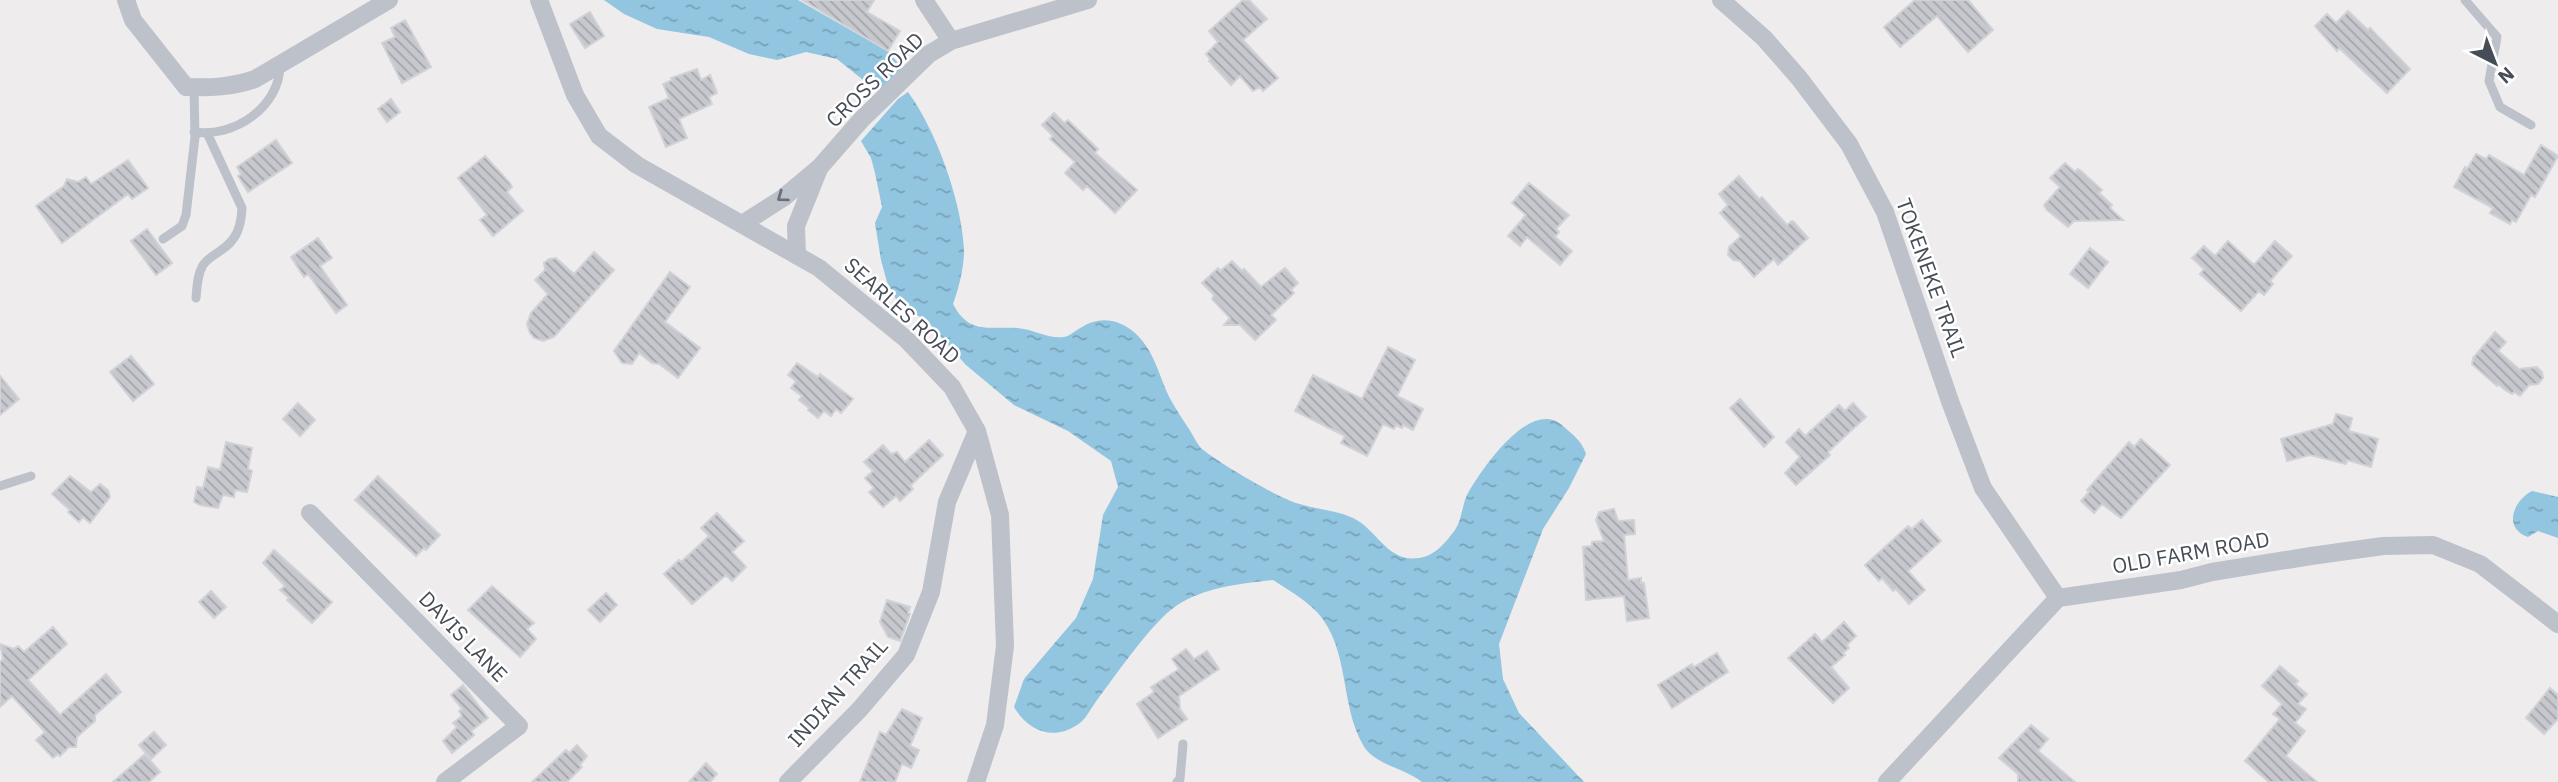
<svg xmlns="http://www.w3.org/2000/svg" width="2558" height="782" font-family="'IBM Plex Sans',sans-serif">
  <style>
    .water { fill: url(#water-ripples) }
    .building { fill: url(#building-back-hatch); stroke: #d1d2d7; stroke-width: 2 }
    .lines { fill: none; stroke-linecap: round; stroke-linejoin: round }
    .lane { stroke: #bcc1ca; stroke-width: 9 }
    .street { stroke: #bcc1ca; stroke-width: 18 }
    .oneway { stroke: #6a707a }
    .labels { text-anchor: middle; stroke-width: 5; stroke-linejoin: round; paint-order: stroke }
    .street-label { font-size: 21px; fill: #474d57; stroke: #fff }
  </style>
  <defs>
    <pattern id="water-ripples" width="26" height="14" patternUnits="userSpaceOnUse" patternTransform="scale(1.75)"><rect width="26" height="14" fill="#91c5e0"/><path d="M2 4q2-2 4 0t4 0M15 11q2-2 4 0t4 0" fill="none" stroke="#78a2b8"/></pattern>
    <pattern id="building-back-hatch" width="6" height="6" patternUnits="userSpaceOnUse" patternTransform="scale(1.75)"><rect width="6" height="6" fill="#c7c8ce"/><path d="M-1 5l2 2M0 0l6 6M5-1l2 2" fill="none" stroke="#a3a5aa"/></pattern>
  </defs>
  <rect width="100%" height="100%" fill="#eeecec"/>
  <!-- water -->
  <path class="water" d="M604 0H798L889 52 902 68 878 92 837 59 806 52 777 60 749 54 709 37 657 29 624 14Z
    M908 92C936 130 962 202 964 250 964 268 959 287 953 304 969 335 989 326 1017 328 1033 329 1047 339 1064 337 1070 336 1076 330 1082 327 1099 316 1119 319 1135 333 1156 352 1159 379 1172 402 1177 411 1183 420 1189 429 1193 435 1196 442 1200 447 1213 460 1279 498 1296 503 1314 509 1336 510 1353 518 1377 529 1387 563 1419 558 1435 556 1446 542 1455 530 1462 519 1462 506 1467 495 1481 470 1531 396 1563 426 1573 435 1582 441 1586 454L1569 488 1543 529 1499 644 1503 679 1519 713 1584 782H1422C1405 768 1374 765 1363 745 1341 706 1349 658 1324 621 1313 604 1290 591 1273 580 1240 584 1205 587 1176 606 1152 622 1116 675 1097 700 1091 708 1085 721 1077 725 1053 741 1028 731 1014 707L1024 679 1076 618 1093 579 1103 515 1118 487 1111 461 1068 431 1014 405 966 365 928 322 898 303 887 282 881 260 875 223 882 207 875 173 871 158 861 141 898 99Z
    M2532 491 2558 497V538L2538 531 2528 537C2502 528 2514 500 2532 491Z"/>
  <!-- building -->
  <path class="building" d="M802 0H874L867 12 900 31 888 51Z
    M1243 0H1249L1267 19 1243 40 1278 78 1263 91 1260 87 1253 91 1240 76 1231 85 1209 61 1210 59 1206 54 1218 42 1209 31Z
    M1915 0H1968L1993 30 1968 52 1937 16 1900 47 1884 27Z
    M2348 11 2368 30 2370 28 2410 69 2387 93 2339 48 2337 51 2315 26 2327 14 2336 23Z
    M590 12 604 36 585 48 570 24Z
    M405 20 431 67 402 83 382 43 395 37 391 28Z
    M697 69 701 80 710 75 717 93 709 97 712 104 679 119 687 138 666 147 649 107 669 98 663 84 672 80 671 78Z
    M391 99 400 112 387 122 378 109Z
    M1054 113 1064 123 1068 120 1098 149 1095 153 1137 190 1115 213 1087 186 1083 190 1065 173 1075 162 1050 139 1053 136 1042 125Z
    M276 140 292 163 248 192 238 176 241 174 237 167Z
    M2541 145 2558 156 2535 197 2531 195 2516 222 2512 220 2510 224 2490 213 2493 208 2454 187 2465 167 2467 169 2476 154 2486 159 2489 155 2524 175Z
    M485 156 510 183 512 187 507 192 523 211 493 236 480 220 487 215 458 178Z
    M128 160 148 188 132 199 128 194 62 243 36 206 64 186 67 179 78 182 86 177 91 184Z
    M2065 163 2075 172 2078 169 2081 171 2102 190 2099 193 2112 205 2110 208 2123 220 2074 221 2068 227 2047 210 2044 205 2060 187 2050 178Z
    M1739 176 1759 199 1762 197 1787 225 1792 221 1794 222 1808 238 1778 265 1774 259 1754 277 1740 261 1733 260 1728 255 1729 247 1741 236 1720 213 1728 205 1719 194Z
    M1529 183 1569 215 1556 229 1559 232 1555 237 1572 251 1560 265 1527 237 1520 246 1508 236 1526 215 1512 203Z
    M147 229 172 263 156 275 131 241Z
    M318 238 332 258 320 266 347 305 336 313 308 274 304 277 291 257Z
    M2228 241 2254 265 2275 241 2292 256 2270 281 2273 284 2264 295 2259 291 2241 311 2200 274 2204 269 2192 258 2204 246 2215 256Z
    M2090 248 2108 262 2088 288 2070 274Z
    M594 252 614 270 554 337 543 341 534 338 530 333 527 324 531 313 548 294 535 280 545 270 544 263 549 259 556 258 574 274Z
    M1232 261 1242 271 1244 269 1261 287 1285 268 1298 283 1291 290 1294 293 1271 315 1276 320 1255 340 1240 325H1224L1230 318 1212 299 1214 295 1202 283 1218 268 1220 271Z
    M670 272 690 287 665 322 700 348 678 378 659 364 652 363 639 353 632 364 622 363 614 351Z
    M2495 332 2506 342 2498 351 2519 369 2537 367 2542 372 2543 378 2538 384 2529 385 2520 396 2514 392 2512 394 2505 390 2498 384 2497 386 2472 364 2473 358Z
    M1388 347 1415 360 1397 396 1423 409 1413 430 1403 425 1402 428 1396 425 1394 429 1383 424 1367 456 1341 443 1345 436 1295 411 1313 375 1362 399Z
    M131 356 154 384 133 401 110 372Z
    M797 363 818 377 820 374 853 399 841 413 836 409 831 416 824 411 818 418 808 410 809 408 799 400 802 396 791 388 796 381 788 375Z
    M0 376 19 399 0 415Z
    M1740 399 1774 437 1764 447 1730 408Z
    M298 403 315 420 300 436 283 419Z
    M1853 403 1866 417 1828 452 1830 455 1796 485 1785 473 1800 457 1786 442 1799 429 1805 436 1839 405 1845 411Z
    M2336 414 2352 418 2349 431 2378 439 2371 467 2347 460 2346 464 2310 455 2287 461 2281 439 2333 424Z
    M2141 439 2170 465 2121 518 2102 504 2094 513 2081 501 2089 492 2087 490 2129 442 2134 447Z
    M929 440 943 455 942 456 910 486 913 489 900 501 896 496 883 507 869 492 874 488 865 478 873 471 864 462 883 445 891 454 897 452 905 462Z
    M226 442 252 448 248 469 252 471 247 492 235 490 234 497 223 495 218 508 200 505 194 502 197 487 203 488 208 467 220 470Z
    M70 476 91 492 100 484 108 490 110 497 90 523 83 517 79 522 68 512 70 510 52 494Z
    M378 476 440 535 426 550 424 548 416 556 355 500Z
    M1614 509 1618 521 1634 520 1635 534 1624 535 1628 580 1641 578V583H1644L1649 618 1627 621 1624 596 1586 600 1583 547 1592 546V542L1604 541 1596 520 1599 512Z
    M717 513 744 541 732 552 746 567 732 581 726 575 692 604 664 574 679 560 681 562 709 536 701 528Z
    M1922 520 1941 541 1908 571 1925 590 1909 604 1896 589 1893 591 1882 578 1879 581 1865 565 1908 526 1912 529Z
    M274 550 332 602 312 623 287 600 289 598 280 590 285 586 263 563Z
    M492 586 534 623 527 629 536 639 520 657 468 610Z
    M211 591 226 607 214 618 199 602Z
    M606 593 617 605 600 622 588 610Z
    M887 600 910 607 908 613 910 614 900 641 888 637 880 622Z
    M1844 622 1856 636 1847 645 1849 648 1843 653 1845 655 1831 667 1849 688 1833 703 1788 658 1815 634 1822 642Z
    M53 627 67 644 28 680 60 715 106 674 121 692 95 715V721L77 737 76 747H69L60 756 58 754 53 758 36 740 45 732 12 696 0 707V662L3 659 0 644 14 649 18 646 24 652Z
    M1186 649 1194 659 1207 651 1219 669 1179 696 1180 709 1187 719 1158 738 1137 704 1154 692 1151 687 1179 669 1172 659Z
    M1717 653 1728 672 1672 708 1658 685 1692 664 1694 667Z
    M2280 666 2298 681 2295 684 2307 694 2298 704 2306 709 2295 723 2305 731 2286 756 2317 782H2269L2245 761 2280 719 2273 714 2282 704 2262 686Z
    M463 685 488 718 471 731 474 735 452 753 443 741 457 727 453 723 462 716 459 711 462 709 451 695Z
    M2550 688 2558 695V719L2544 734 2526 718Z
    M902 709 922 718 910 746 919 750 911 768 902 764 895 782H860L880 732 886 735Z
    M2031 725 2048 739 2038 751 2075 782H2018V774L1999 758Z
    M154 732 166 745 151 759 139 745Z
    M577 745 587 756 580 765 582 767 567 782H532L566 750 569 753Z
    M145 754 160 772 149 782H113Z
    M706 763 717 774 710 782H689Z"/>
  <g class="lines">
    <!-- lane -->
    <path class="lane" d="M2465 0 2497 37 2489 81 2500 107 2531 125
      M194 132C234 138 280 107 280 65
      M163 239 182 226 186 215 195 137 194 88
      M196 298C197 288 197 275 203 265 207 259 214 255 220 251 237 240 241 227 242 208L208 135
      M0 486 31 476
      M1177 782 1180 779 1183 744"/>
    <!-- street -->
    <path class="street" d="M126 0 133 20 186 87C211 88 232 87 255 79L389 0
      M539 0 575 95 599 136 637 165 819 268 906 339 952 387 977 431 1000 515 1005 646 995 725 976 782
      M924 0 951 41
      M1721 0 1764 38 1799 78 1849 144 1885 212 1951 404 1983 488 2058 598
      M742 224 783 198 820 167 861 120 929 54 951 41 1088 0
      M797 256 796 226 819 169
      M310 513 519 726 445 782
      M788 782 860 709 906 655 931 592 947 502 977 431
      M1887 782 2058 598 2181 580 2212 572 2311 556 2383 546 2433 545 2480 564 2558 624"/>
  </g>
  <!-- one-way arrows -->
  <defs><path id="oneway-chevron" d="M-2-3.5L2.5 0L-2 3.5" fill="none" stroke-width="1.6" stroke-linecap="round" stroke-linejoin="round" transform="scale(1.75)"/></defs>
  <use class="oneway" href="#oneway-chevron" transform="translate(782 197) rotate(144)"/>
  <g class="labels">
    <!-- street labels -->
    <g class="street-label">
      <text transform="translate(875 80) rotate(-44)" y="7">CROSS ROAD</text>
      <text transform="translate(1931 278) rotate(70)" y="7">TOKENEKE TRAIL</text>
      <text transform="translate(902 311) rotate(42)" y="7">SEARLES ROAD</text>
      <text transform="translate(2191 553) rotate(-10)" y="7">OLD FARM ROAD</text>
      <text transform="translate(463 637) rotate(46)" y="7">DAVIS LANE</text>
      <text transform="translate(838 693) rotate(-48)" y="7">INDIAN TRAIL</text>
    </g>
  </g>
  <!-- north arrow -->
  <g transform="translate(2495 63) rotate(138)" stroke="#ffffff" stroke-width="5" paint-order="stroke">
  <path d="M0-5L12 26L0 18L-12 26Z" fill="#474d57"/>
  <text y="-10" font-size="19" font-weight="bold" text-anchor="middle" fill="#474d57">N</text>
  </g>
</svg>
